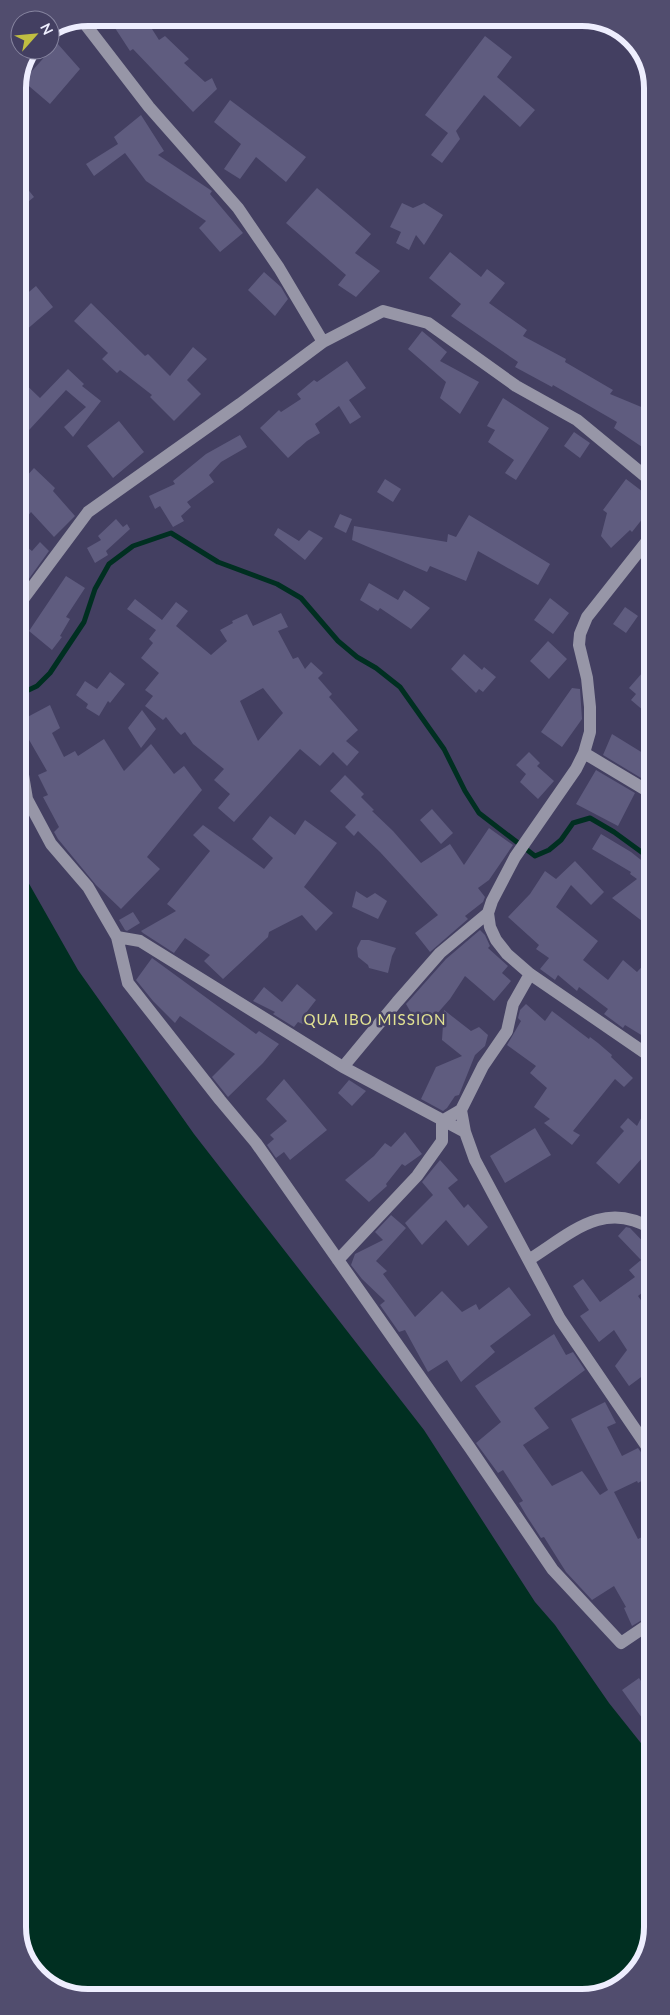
<svg xmlns="http://www.w3.org/2000/svg" width="670" height="2015" font-family="Lato,sans-serif">
  <style>
    .water { fill: #002f21 }
    .lines { fill: none; stroke-linecap: round; stroke-linejoin: round }
    .stream { stroke: #002f21; stroke-width: 5 }
    .building { fill: #5f5c7f; fill-rule: evenodd }
    .minor { stroke: #9796a7; stroke-width: 12 }
    .labels { text-anchor: middle; stroke-width: 5; stroke-linejoin: round; paint-order: stroke }
    .quarter-label { font-size: 15px; letter-spacing: 1px; fill: #e2e293; stroke: #433f61 }
    .rim { fill: none; stroke: #eeeefe; stroke-width: 6 }
  </style>
  <rect width="100%" height="100%" fill="#433f61"/>
  <!-- water -->
  <path class="water" d="M19 866 78 970 194 1134 424 1430 535 1602 555 1625 609 1703 652 1757V1927L638 1970 600 1995 83 1997 42 1980 20 1945Z"/>
  <g class="lines">
    <!-- stream -->
    <path class="stream" d="M18 695 37 686 50 673 84 622 95 589 109 564 133 546 171 533 218 562 277 584 301 598 338 641 357 657 376 668 400 687 444 749 465 791 479 813 535 856 549 850 561 840 573 823 590 818 614 832 651 859"/>
  </g>
  <!-- building -->
  <path class="building" d="M106 18H145L159 40 165 36 189 59 184 63 205 82 212 78 217 89 193 112 133 49 130 51 115 28Z
    M485 36 512 57 497 77 535 110 520 127 484 95 456 131 460 139 442 163 431 155 448 133 425 115Z
    M57 43 80 69 50 104 23 81Z
    M230 100 306 157 286 182 256 157 240 179 224 169 241 144 214 122Z
    M141 115 164 151 158 155 212 191 210 194 243 233 220 252 199 228 206 221 146 181 125 153 94 176 86 164 118 144 114 137Z
    M18 177 34 197 18 210Z
    M317 188 371 234 355 253 380 271 356 297 338 285 346 275 286 223Z
    M402 203 413 208 424 203 443 215 424 245 416 235 409 250 396 243 401 232 390 227Z
    M450 252 481 277 487 269 505 283 489 303 527 330 523 336 566 359 565 362 613 390 610 394 651 411V453L614 428 617 422 553 385 552 387 515 367 518 362 451 316 461 304 429 278Z
    M264 272 281 287 288 299 275 316 248 290Z
    M36 286 53 307 18 337V301Z
    M91 303 145 356 148 354 170 376 193 347 207 359 187 380 201 394 174 421 150 397 152 395 120 370 117 373 102 359 108 353 74 321Z
    M422 331 447 352 440 361 479 382 460 414 440 398 446 382 408 349Z
    M347 361 366 388 349 400 361 417 350 424 339 406 315 424 320 433 307 441 288 458 260 428 279 410 281 412 301 399 297 394 314 380 317 382Z
    M68 369 84 384 82 386 101 401 73 437 64 427 86 407 66 390 18 442V377L40 398Z
    M503 398 549 428 516 480 505 473 514 460 488 442 495 430 487 426Z
    M119 421 144 452 113 478 87 446Z
    M574 432 590 443 580 458 564 446Z
    M240 435 247 447 221 462 209 475 214 482 187 502 191 507 181 516 184 521 173 527 160 506 155 509 149 496 175 484 173 481 206 454Z
    M34 468 55 488 53 491 75 516 54 537 31 512 18 528V498L28 489 25 487 29 483 24 479Z
    M385 479 401 489 393 502 377 492Z
    M626 479 651 498V508L632 532 630 530 611 548 601 536 607 513 603 510Z
    M340 514 352 519 346 533 334 527Z
    M469 515 550 564 538 585 478 551 466 581 430 566 427 572 352 540 354 526 447 542 448 534 456 537Z
    M116 519 123 527 127 524 130 529 106 551 108 555 95 563 87 548 101 540 98 536Z
    M278 528 299 541 309 530 323 538 305 560 274 535Z
    M18 540 32 551 40 542 49 551 28 580 18 572Z
    M66 576 85 588 66 617 70 619 60 636 62 637 52 650 29 631Z
    M369 583 398 600 404 590 430 608 411 629 380 608 378 611 360 600Z
    M550 598 569 613 553 634 534 620Z
    M135 599 162 620 176 602 188 611 176 626 211 655 227 641 220 630 233 623 232 621 247 614 253 626 281 613 288 627 278 631 293 659 298 657 305 669 311 662 323 673 318 678 332 694 329 697 358 730 346 741 359 752 347 766 333 752 320 766 300 749 234 822 218 808 230 794 214 780 224 769 193 744 185 732 181 735 177 731 166 717 163 720 145 706 153 696 145 690 159 673 141 658 153 643 149 639 156 630 127 609ZM263 688 283 713 258 741 240 701Z
    M625 607 638 616 626 633 613 624Z
    M548 641 567 659 549 679 530 661Z
    M464 654 482 670 484 667 496 677 483 692 479 689 476 693 451 669Z
    M110 672 125 684 110 703 108 701 99 716 86 708 88 704 76 695 85 681 97 689Z
    M643 672 651 678V717L631 700 636 694 629 688Z
    M572 688 580 689 582 719 562 747 541 732Z
    M50 705 60 728 52 733 64 757 75 751 78 756 104 739 124 771 151 744 174 774 184 766 202 790 147 857 160 869 121 909 96 885 58 839 54 832 59 827 43 797 48 795 38 775 47 771 28 738 18 743V722Z
    M142 710 156 729 141 748 128 728Z
    M612 734 651 758V784L603 755Z
    M529 752 540 763 537 766 554 781 538 799 520 782 526 774 516 765Z
    M596 770 635 793 618 826 576 804Z
    M345 775 364 794 361 797 374 810 372 811 393 831 421 863 450 844 464 865 489 828 513 845 489 880 478 888 485 897 483 902 465 916 468 919 430 952 415 933 438 915 380 852 358 831 354 836 345 827 356 815 330 791Z
    M432 809 453 833 441 844 420 820Z
    M270 816 295 835 305 820 337 843 304 887 333 913 316 931 302 915 269 932 268 937 223 979 204 961 210 955 185 938 174 953 143 933 141 931 176 911 167 904 210 851 193 835 203 825 264 869 273 858 252 839Z
    M601 834 631 852 651 868V909L642 921 612 898 637 879 630 874 631 872 592 849Z
    M575 861 604 892 591 905 571 885 556 907 598 941 583 960 608 980 623 960 637 972 651 957V1041L625 1025 623 1028 604 1014 608 1009 579 987 577 991 558 975 555 980 540 969 549 958 536 949 539 945 508 917 530 894 545 871 556 879Z
    M356 891 367 898 375 893 387 901 378 919 352 907Z
    M133 912 140 923 127 931 125 930 119 920Z
    M480 930 485 935 490 946 488 948 508 966 502 973 511 981 494 1001 465 976 450 999 428 1024 419 1017 414 1018 406 1004 446 959Z
    M361 940H369L396 948 392 956 388 973 369 968 368 965 358 957 357 948Z
    M152 958 256 1034 259 1031 279 1044 263 1063 228 1097 212 1077 235 1054 180 1016 175 1023 153 1001 136 980Z
    M297 984 316 1000 302 1018 307 1022 305 1025 298 1022 294 1027 273 1014 275 1012 253 1001 264 987 282 1002Z
    M526 1004 545 1021 552 1011 589 1039 590 1037 598 1043 612 1055 611 1057 633 1078 624 1087 615 1079 573 1131 580 1135 572 1145 544 1123 550 1119 534 1107 547 1088 530 1073 536 1066 507 1045 521 1021 518 1018 520 1010Z
    M444 1010 471 1031 479 1027 488 1035 485 1046 475 1055 459 1095 455 1096 447 1108 443 1111 421 1099 436 1067 462 1056 442 1040Z
    M284 1079 327 1130 290 1160 284 1152 276 1158 267 1145 274 1139 270 1135 287 1121 266 1099Z
    M349 1080 366 1091 352 1106 338 1093Z
    M651 1099 652 1147 619 1184 596 1163 624 1131 620 1127 628 1118 637 1126Z
    M535 1128 551 1155 505 1183 490 1156Z
    M405 1132 422 1154 405 1166 402 1164 386 1184 387 1186 369 1202 345 1180 374 1156 385 1143 391 1147Z
    M440 1160 458 1180 448 1188 464 1208 468 1204 488 1227 468 1246 446 1220 422 1245 405 1223 433 1195 422 1182Z
    M391 1215 406 1228 376 1261 387 1271 383 1274 415 1317 442 1291 462 1312 476 1304 479 1310 509 1287 531 1315 490 1346 495 1352 461 1382 447 1360 428 1372 405 1330 399 1332 380 1305 385 1301 362 1279 351 1265 355 1254 383 1240 375 1232Z
    M626 1227 630 1228 652 1251V1285L638 1296 652 1316V1369L629 1386 615 1366 627 1350 614 1330 599 1342 580 1316 589 1310 573 1286 583 1279 600 1302 635 1277 629 1270 641 1260 618 1236Z
    M554 1334 566 1355 573 1352 585 1370 534 1408 549 1428 523 1445 552 1486 582 1471 600 1495 608 1490 571 1419 605 1402 616 1423 607 1427 622 1456 638 1448 652 1468V1475L638 1483 637 1481 614 1492 638 1539 652 1532V1614L632 1626 624 1608 626 1607 614 1586 592 1600 566 1572 544 1537 541 1538 526 1515 519 1503 523 1501 503 1470 498 1473 476 1443 501 1422 475 1386Z
    M639 1678 652 1697V1732L622 1690Z"/>
  <g class="lines">
    <!-- minor -->
    <path class="minor" d="M82 20 149 107 238 208 279 268 323 342
      M651 536 587 617 580 634 579 645 587 678 590 707V732L584 753 576 769 515 857 492 901 488 913 490 927 496 940 507 954 530 974 651 1057
      M18 606 88 512 240 404 323 342 383 311 428 323 516 386 577 420 651 481
      M584 753 651 793
      M18 758 21 763 27 799 51 844 88 887 117 937 128 983 220 1100 256 1143 470 1448 553 1570 621 1643 652 1622
      M117 937 140 941 343 1067 465 1132
      M343 1067 397 1002 440 953 488 913
      M461 1110 465 1132 475 1160 560 1319 652 1454
      M530 1259C570 1234 604 1199 652 1229
      M338 1260 417 1176 442 1141V1121L461 1110 483 1066 507 1031 513 1004 530 974
      M641 1438 652 1427"/>
  </g>
  <g class="labels">
    <!-- quarter labels -->
    <g class="quarter-label">
      <text x="375" y="1025">QUA IBO MISSION</text>
    </g>
  </g>
  <!-- crop -->
  <path d="M0 0H670V2015H0ZM88 26H582A62 62 0 0 1 644 88V1927A62 62 0 0 1 582 1989H88A62 62 0 0 1 26 1927V88A62 62 0 0 1 88 26Z" fill="#514d6e" fill-rule="evenodd"/>
  <path class="rim" d="M88 26H582A62 62 0 0 1 644 88V1927A62 62 0 0 1 582 1989H88A62 62 0 0 1 26 1927V88A62 62 0 0 1 88 26Z"/>
  <!-- north arrow -->
  <g transform="translate(35 35) rotate(63)"><circle r="24" fill="#433f61" stroke="#8785a0"/>
  <path d="M0-4L9 19L0 12L-9 19Z" fill="#c0be41"/>
  <text y="-8" font-size="14" font-weight="bold" text-anchor="middle" fill="#eeeefe">N</text>
  </g>
</svg>
